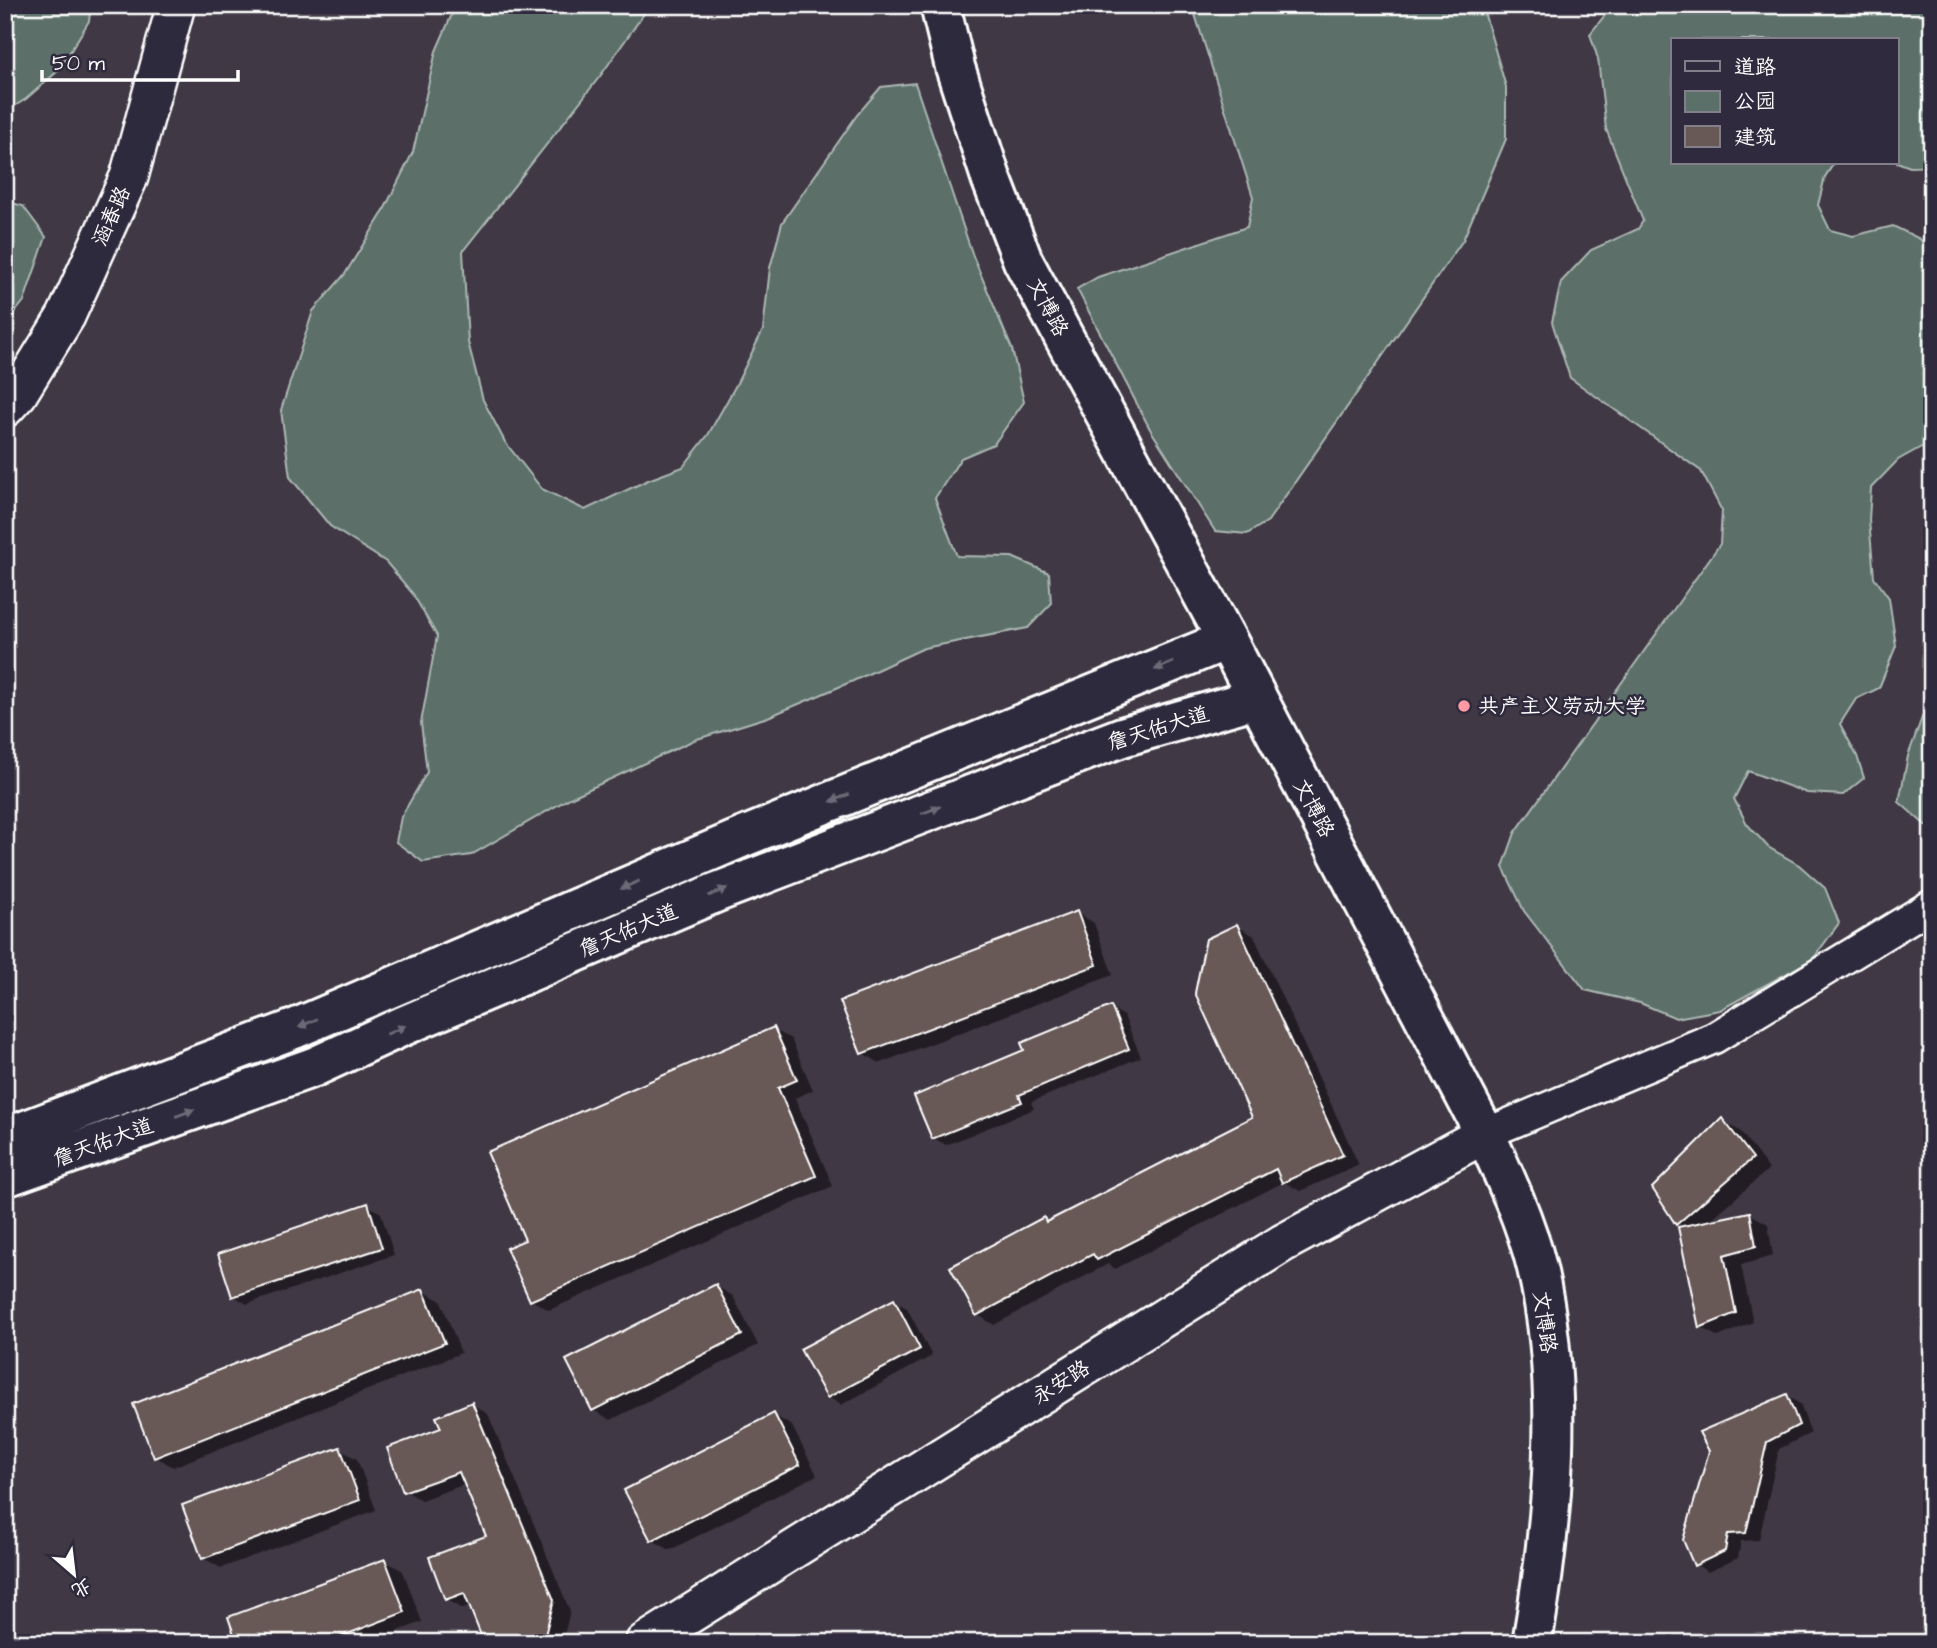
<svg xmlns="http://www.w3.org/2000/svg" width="1937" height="1648" font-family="'Architects Daughter','LXGW WenKai TC',sans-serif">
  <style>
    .green { fill: #5b7069; stroke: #adb8b4; stroke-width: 2 }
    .shadow { fill: #0007 }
    .building { fill: #685856; stroke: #fff; stroke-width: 2 }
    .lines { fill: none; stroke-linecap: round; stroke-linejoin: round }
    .minor-casing { stroke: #fff; stroke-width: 35 }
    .tertiary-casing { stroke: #fff; stroke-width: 42 }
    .primary-casing { stroke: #fff; stroke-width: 44 }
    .minor { stroke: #2f2a3d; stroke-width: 30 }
    .tertiary { stroke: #2f2a3d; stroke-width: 37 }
    .primary { stroke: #2f2a3d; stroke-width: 38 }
    .oneway { fill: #6d6a77 }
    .poi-dot { fill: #ff9aa2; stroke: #2f2a3d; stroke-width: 2.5 }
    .labels { text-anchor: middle; stroke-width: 5; stroke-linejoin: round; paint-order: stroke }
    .street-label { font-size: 21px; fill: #fff; stroke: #2f2a3d }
    .poi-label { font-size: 21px; fill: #fff; stroke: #2f2a3d; text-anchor: start }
  </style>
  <rect width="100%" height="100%" fill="#403844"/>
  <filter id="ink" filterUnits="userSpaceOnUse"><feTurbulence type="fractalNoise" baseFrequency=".0143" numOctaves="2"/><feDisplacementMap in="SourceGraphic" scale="14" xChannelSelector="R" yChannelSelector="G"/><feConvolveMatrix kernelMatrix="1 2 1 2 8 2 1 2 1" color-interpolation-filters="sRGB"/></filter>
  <g filter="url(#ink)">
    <!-- green -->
    <path class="green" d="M5 5H91L89 21 59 70 26 99 5 112Z
      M456 5H650L601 75 463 251 468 342 483 400 505 442 542 489 585 510 648 480 683 467 708 435 736 385 763 330 770 268 782 223 857 115 881 87 915 83 973 256 1012 349 1024 402 994 444 961 458 935 498 957 556 1012 557 1049 573 1051 604 1028 628 924 648 853 681 768 717 694 740 570 798 471 855 423 862 396 842 401 817 427 772 421 723 437 636 413 594 386 562 330 526 290 477 281 410 313 311 345 274 382 214 413 152 436 51Z
      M1192 5H1482L1506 87V139L1463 240 1268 521 1247 534 1215 531 1150 429 1077 289 1098 277 1247 227 1253 197Z
      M1613 5H1932V166L1910 167 1897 162V40H1673V163H1834L1825 177 1818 205 1830 230 1853 236 1893 226 1920 239 1932 255V441L1898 460 1871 488 1869 520 1874 577 1889 598 1896 646 1879 688 1856 699 1840 724 1857 756 1864 778 1843 795 1807 793 1748 771 1734 799 1747 824 1768 847 1799 865 1825 888 1839 923 1813 959 1720 1010 1676 1018 1640 1003 1585 990 1524 911 1503 867 1515 833 1720 544 1722 511 1701 471 1570 378 1552 322 1561 282 1591 250 1638 229 1643 221 1606 129 1598 59 1590 34Z
      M5 201 23 206 46 237 24 301 5 325Z
      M1932 690V831L1899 802 1908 756Z"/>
    <!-- shadow -->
    <path class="shadow" d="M1077 913 1094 923 1113 975 880 1063 862 1053Z
      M1237 926 1254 936 1359 1165 1300 1191 1284 1182 1115 1269 1108 1264 994 1325 978 1315 1044 1219 1049 1222 1254 1118Z
      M1111 1008 1124 1016 1141 1057 1031 1102 1034 1109 946 1145 933 1138Z
      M773 1029 791 1039 813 1090 795 1098 833 1186 549 1310 531 1300 528 1241Z
      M1722 1121 1740 1131 1769 1169 1708 1222 1750 1214 1768 1224 1773 1256 1741 1265 1753 1322 1718 1337 1701 1327 1683 1227 1677 1224Z
      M367 1205 381 1213 394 1255 247 1304 234 1296Z
      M716 1286 733 1296 758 1345 611 1420 593 1410Z
      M423 1291 441 1301 461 1353 173 1467 156 1457Z
      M894 1301 907 1308 932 1356 841 1405 828 1397Z
      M1787 1396 1800 1404 1811 1433 1779 1449 1759 1540 1741 1541 1738 1558 1708 1572 1695 1564 1711 1451Z
      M472 1404 488 1414 570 1611 562 1643H452L481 1631 471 1606 463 1609 446 1599 488 1537 466 1484 421 1500 404 1490 443 1429Z
      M774 1415 792 1426 817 1475 670 1550 652 1540Z
      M339 1449 357 1459 376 1510 221 1568 203 1558Z
      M385 1561 403 1571 422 1622 367 1643H239Z"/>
    <!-- building -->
    <path class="building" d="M1077 911 1097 965 861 1054 840 1001Z
      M1237 924 1343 1155 1282 1183 1276 1169 1097 1260 1093 1254 976 1316 950 1267 1044 1217 1046 1222 1252 1117 1195 993 1206 939Z
      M1111 1006 1129 1049 1019 1095 1022 1102 932 1139 914 1096 1024 1050 1021 1043Z
      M774 1027 797 1080 778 1088 816 1176 530 1301 506 1248 525 1240 487 1152Z
      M1722 1118 1753 1158 1676 1225 1652 1188Z
      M368 1203 382 1248 232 1297 218 1254Z
      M1750 1212 1756 1246 1724 1255 1736 1313 1699 1328 1678 1227Z
      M716 1284 742 1335 592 1411 566 1360Z
      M423 1289 445 1343 154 1458 133 1404Z
      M894 1299 920 1349 827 1398 800 1349Z
      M1787 1394 1799 1425 1767 1442 1746 1533 1728 1534 1725 1551 1694 1566 1683 1540 1709 1451 1699 1432Z
      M472 1402 554 1600 544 1639 536 1643H484L464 1593 445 1600 429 1557 486 1536 459 1472 403 1492 387 1448 441 1428 436 1417Z
      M774 1413 800 1465 651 1541 624 1490Z
      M340 1447 360 1500 202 1559 182 1505Z
      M385 1559 405 1612 324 1643H237L228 1617Z"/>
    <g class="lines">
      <!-- minor casing -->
      <g class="minor-casing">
        <path id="minor" d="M1485 1134 1714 1038 1932 905"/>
      </g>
      <!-- tertiary casing -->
      <g class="tertiary-casing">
        <path id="tertiary" d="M5 408 18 394 66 316 129 177 176 5
          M644 1643 1283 1243 1485 1134"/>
      </g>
      <!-- primary casing -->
      <g class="primary-casing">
        <path id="primary" d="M940 5 955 67 991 178 1023 261 1227 640 1485 1134C1505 1177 1526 1222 1537 1268 1565 1388 1553 1522 1532 1643
          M5 1138 294 1029 741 838 1227 640
          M5 1177 314 1067 403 1026 715 893 1122 737 1257 698"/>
      </g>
      <!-- minor -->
      <use href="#minor" class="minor"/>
      <!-- tertiary -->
      <use href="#tertiary" class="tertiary"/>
      <!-- primary -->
      <use href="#primary" class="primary"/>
    </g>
    <!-- one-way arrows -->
    <defs><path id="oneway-solid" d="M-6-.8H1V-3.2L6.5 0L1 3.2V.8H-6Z" transform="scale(1.75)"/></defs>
    <g class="oneway">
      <use href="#oneway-solid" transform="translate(1164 666) rotate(158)"/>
      <use href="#oneway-solid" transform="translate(840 798) rotate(158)"/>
      <use href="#oneway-solid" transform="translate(931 810) rotate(-21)"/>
      <use href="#oneway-solid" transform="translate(630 885) rotate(157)"/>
      <use href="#oneway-solid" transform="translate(718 892) rotate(-22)"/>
      <use href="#oneway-solid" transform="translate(308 1023) rotate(156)"/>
      <use href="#oneway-solid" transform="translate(396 1030) rotate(-24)"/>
      <use href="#oneway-solid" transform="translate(185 1113) rotate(-20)"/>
    </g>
  </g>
  <!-- markers -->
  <circle class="poi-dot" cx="1464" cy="706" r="7"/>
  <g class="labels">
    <!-- street labels -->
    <g class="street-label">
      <text transform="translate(111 216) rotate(-66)" y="7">涵春路</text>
      <text transform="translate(1048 307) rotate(62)" y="7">文博路</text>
      <text transform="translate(1158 728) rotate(-17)" y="7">詹天佑大道</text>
      <text transform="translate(1314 808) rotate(62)" y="7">文博路</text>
      <text transform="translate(628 930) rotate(-23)" y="7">詹天佑大道</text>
      <text transform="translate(103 1142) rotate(-20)" y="7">詹天佑大道</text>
      <text transform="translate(1545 1322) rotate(82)" y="7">文博路</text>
      <text transform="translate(1061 1382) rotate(-32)" y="7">永安路</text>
    </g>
    <!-- poi labels -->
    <g class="poi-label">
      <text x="1478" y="713">共产主义劳动大学</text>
    </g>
  </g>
  <!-- margin -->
  <rect width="1937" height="1648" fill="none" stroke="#2f2a3d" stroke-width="28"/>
  <rect x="14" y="14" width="1909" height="1620" fill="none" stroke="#fff" stroke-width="2.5" filter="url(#ink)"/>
  <!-- legend -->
  <rect x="1671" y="38" width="228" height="126" fill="#2f2a3d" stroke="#827f8b" stroke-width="2"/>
  <rect x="1685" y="61" width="35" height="10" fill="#2f2a3d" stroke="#827f8b" stroke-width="2"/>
  <text x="1734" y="74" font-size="21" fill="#ffffff">道路</text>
  <rect x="1685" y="91" width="35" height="21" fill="#5b7069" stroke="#827f8b" stroke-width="2"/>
  <text x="1734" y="108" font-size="21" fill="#ffffff">公园</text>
  <rect x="1685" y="126" width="35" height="21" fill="#685856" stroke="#827f8b" stroke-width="2"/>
  <text x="1734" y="144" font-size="21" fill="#ffffff">建筑</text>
  <!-- north arrow -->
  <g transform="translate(74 1574) rotate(152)" stroke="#2f2a3d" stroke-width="5" paint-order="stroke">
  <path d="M0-5L12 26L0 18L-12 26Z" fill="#ffffff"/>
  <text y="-10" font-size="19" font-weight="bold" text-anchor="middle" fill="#ffffff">北</text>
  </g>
  <!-- scale -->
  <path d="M42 70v10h196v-10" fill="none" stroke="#ffffff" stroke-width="3.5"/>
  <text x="52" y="70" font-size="21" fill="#ffffff" stroke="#2f2a3d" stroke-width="5" paint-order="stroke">50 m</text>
</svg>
